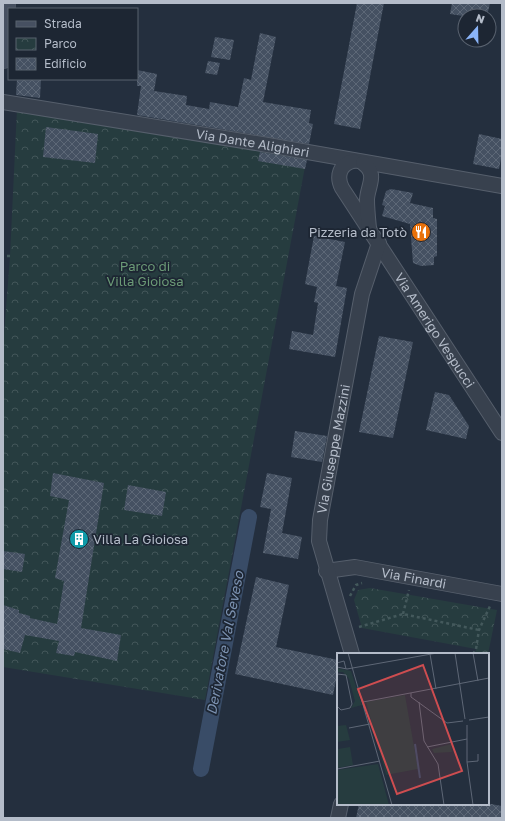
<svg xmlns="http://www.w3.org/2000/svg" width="505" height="821" font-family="'Golos Text',sans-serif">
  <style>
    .park { fill: url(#park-crowns) }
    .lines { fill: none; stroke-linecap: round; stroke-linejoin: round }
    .canal { stroke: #394c67; stroke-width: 16 }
    .building { fill: url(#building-cross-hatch) }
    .street-casing { stroke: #565f6c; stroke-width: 16 }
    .secondary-casing { stroke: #565f6c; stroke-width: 20 }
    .path { stroke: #44595c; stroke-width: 2.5; stroke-dasharray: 3 3; stroke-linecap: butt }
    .street { stroke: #38414e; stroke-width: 14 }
    .secondary { stroke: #465061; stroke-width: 19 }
    .labels { text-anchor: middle; stroke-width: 3.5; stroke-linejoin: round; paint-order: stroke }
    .street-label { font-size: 13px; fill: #b4bcc9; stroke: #1d2633 }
    .poi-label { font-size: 13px; fill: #b4bcc9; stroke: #1d2633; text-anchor: end }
    .park-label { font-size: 13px; fill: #6b9a76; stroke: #1d2633 }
    .water-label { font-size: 14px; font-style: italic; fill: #7c92b1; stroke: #1d2633 }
    .inset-river { fill: none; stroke: #394c67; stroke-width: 2 }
    .inset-road { fill: none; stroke: #5e6776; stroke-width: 1 }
    .view { fill: #ce4d50; fill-opacity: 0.15; stroke: #ce4d50; stroke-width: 2 }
    .inset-edge { fill: none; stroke: #b4bcc9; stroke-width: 2 }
  </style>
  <defs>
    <pattern id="park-crowns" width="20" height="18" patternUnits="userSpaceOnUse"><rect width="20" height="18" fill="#263c3f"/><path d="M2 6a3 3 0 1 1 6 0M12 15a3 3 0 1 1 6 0" fill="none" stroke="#435659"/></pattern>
    <pattern id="building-cross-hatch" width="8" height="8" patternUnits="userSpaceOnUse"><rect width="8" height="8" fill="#455162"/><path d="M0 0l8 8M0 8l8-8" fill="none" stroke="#5d6877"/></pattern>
  </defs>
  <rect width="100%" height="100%" fill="#242f3e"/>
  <!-- park -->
  <path class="park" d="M17 109 307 156 205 700 3 667V348L10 256Z
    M370 588 497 610 488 654H475L476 649 362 628 354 600 358 590Z"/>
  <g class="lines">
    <!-- canal -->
    <path class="canal" d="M201 769 249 517"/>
  </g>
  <!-- building -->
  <path class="building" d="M357 3H384L360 129 334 124Z
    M452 3H490L487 16H463L450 14Z
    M260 33 276 37 263 102 311 110 309 123 313 124 309 144 137 115 141 86H137V70L157 74 154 91 187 96 186 105 209 109 210 102 238 107 244 78 251 80Z
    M215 37 234 40 230 60 211 57Z
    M208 61 220 63 217 75 205 73Z
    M17 79H41L40 98 16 95Z
    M46 127 98 134 95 163 43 157Z
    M479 134 502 139V153L499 169 473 164Z
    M260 152 307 160 305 169 258 161Z
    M391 189 413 193 410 203 433 208V218L437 219V256L434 257V265L421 266 413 263 410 224 382 216 385 206 382 205 386 191Z
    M314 236 345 242 336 286 347 288 335 357 289 349 292 331 313 335 318 303 314 302 317 287 305 284Z
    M379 336 413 342 393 438 359 432Z
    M435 392 449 395 469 426 466 439 426 430Z
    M295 431 327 436 322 462 291 457Z
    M53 473 104 483 81 628 121 635 117 661 75 652 74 656 56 653 59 641 25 635 20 653 3 649V605L19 610V613L30 616V618L57 624 64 581 55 578 69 500 50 496Z
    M267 473 292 478 282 533 302 537 298 559 263 553 271 509 260 507Z
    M128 485 166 492 162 516 124 510Z
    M3 551 25 554 22 572 3 569Z
    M256 577 289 585 276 647 338 660V670L333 695 235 674Z
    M359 804H491L502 806V818H356Z"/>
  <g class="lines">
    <!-- street casing -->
    <g class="street-casing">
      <g id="street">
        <path id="s1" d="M3 102 262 144 502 186"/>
        <path id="s2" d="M353 161C340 164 336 176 342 188L502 433"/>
        <path d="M363 163C378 174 368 185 367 199 367 209 368 218 369 228"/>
        <path id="s3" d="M326 571 355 567 502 594"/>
        <path id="s4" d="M352 654 319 541 320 520 362 294 379 243"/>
        <path d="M338 818 341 804"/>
      </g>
    </g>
    <!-- secondary casing -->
    <g class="secondary-casing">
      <path id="secondary" d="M3 59 6 3"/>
    </g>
    <!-- path -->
    <path class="path" d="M7 256H10
      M350 596 356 585 362 583
      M403 614 409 590
      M359 627 403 614 479 630
      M473 654 476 649 479 630 490 606"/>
    <!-- street -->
    <use href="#street" class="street"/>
    <!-- secondary -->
    <use href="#secondary" class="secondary"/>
  </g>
  <!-- icons -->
  <defs>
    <g id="restaurant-disc" transform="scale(1)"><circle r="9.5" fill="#e8710a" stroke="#1d2633"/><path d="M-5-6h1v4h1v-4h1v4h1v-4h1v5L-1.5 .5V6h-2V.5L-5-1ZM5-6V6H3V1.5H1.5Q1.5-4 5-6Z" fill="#fff"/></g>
    <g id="building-disc" transform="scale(1)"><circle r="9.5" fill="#0f9aa8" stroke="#1d2633"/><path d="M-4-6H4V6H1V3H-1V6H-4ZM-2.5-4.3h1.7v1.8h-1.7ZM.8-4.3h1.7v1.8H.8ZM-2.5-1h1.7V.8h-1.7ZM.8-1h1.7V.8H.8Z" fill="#fff"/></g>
  </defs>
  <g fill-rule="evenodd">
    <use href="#restaurant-disc" x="421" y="232"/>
    <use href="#building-disc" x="79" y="539"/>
  </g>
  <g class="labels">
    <!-- street labels -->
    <g class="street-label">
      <text dy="5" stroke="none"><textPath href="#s1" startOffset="253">Via Dante Alighieri</textPath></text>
      <text dy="5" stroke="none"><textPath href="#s2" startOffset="204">Via Amerigo Vespucci</textPath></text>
      <text dy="5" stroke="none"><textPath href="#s4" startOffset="211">Via Giuseppe Mazzini</textPath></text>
      <text dy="5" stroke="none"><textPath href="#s3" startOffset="89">Via Finardi</textPath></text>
    </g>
    <!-- poi labels -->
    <g class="poi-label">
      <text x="407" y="237">Pizzeria da Totò</text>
      <text x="93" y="544" text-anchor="start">Villa La Gioiosa</text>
    </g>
    <!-- park labels -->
    <g class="park-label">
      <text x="145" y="271">Parco di<tspan x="145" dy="15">Villa Gioiosa</tspan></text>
    </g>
    <!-- water labels -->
    <g class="water-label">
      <text transform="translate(225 643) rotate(-79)" y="5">Derivatore Val Seveso</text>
    </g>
  </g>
  <!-- overview -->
  <g transform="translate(337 653)">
    <rect width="152" height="152" fill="#242f3e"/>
    <path d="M0 15 14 18 25 52 14 55 18 48 12 26 6 19H0Z" fill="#263c3f"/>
    <path d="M68 42 81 116 49 122 29 49ZM9 72 13 87 0 89V73ZM0 91 1 96 13 94 16 112 0 115ZM114 91 115 99 97 100 95 96ZM41 111 52 152H0V117Z" fill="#263c3f"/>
    <path class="inset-river" d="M78 91 83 125"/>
    <path class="inset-road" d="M11 0 55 152M118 0 128 66M136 0 141 28M93 1 99 36M0 10 7 8 9 16M0 14 10 16 100 0M0 21 9 22 15 51 13 55 4 57 0 53M74 40V44L110 70 126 68M26 49 152 25M82 49 87 88 101 111 107 152M132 67 152 64M130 72V109L136 152M12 75 33 71M90 94 130 86M130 109 141 108V101M0 116 43 108"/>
    <path class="view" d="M86 12 125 118 60 141 21 36Z"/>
    <rect width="152" height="152" class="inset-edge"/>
  </g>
  <!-- border -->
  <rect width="505" height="821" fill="none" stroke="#b4bcc9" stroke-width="8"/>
  <!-- legend -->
  <rect x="8" y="8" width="130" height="72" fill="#1d2633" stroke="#59626f"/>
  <rect x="16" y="21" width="20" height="6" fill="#465061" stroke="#59626f"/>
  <text x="44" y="28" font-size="12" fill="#b4bcc9">Strada</text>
  <rect x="16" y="38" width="20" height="12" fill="url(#park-crowns)" stroke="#59626f"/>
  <text x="44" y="48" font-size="12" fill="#b4bcc9">Parco</text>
  <rect x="16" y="58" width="20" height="12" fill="url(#building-cross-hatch)" stroke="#59626f"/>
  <text x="44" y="68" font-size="12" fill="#b4bcc9">Edificio</text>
  <!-- north arrow -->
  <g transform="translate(477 28) rotate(20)"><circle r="19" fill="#1d2633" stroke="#59626f"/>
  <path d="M0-3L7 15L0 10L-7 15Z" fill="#8ab4f8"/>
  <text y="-6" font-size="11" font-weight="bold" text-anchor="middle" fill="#b4bcc9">N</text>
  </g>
</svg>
